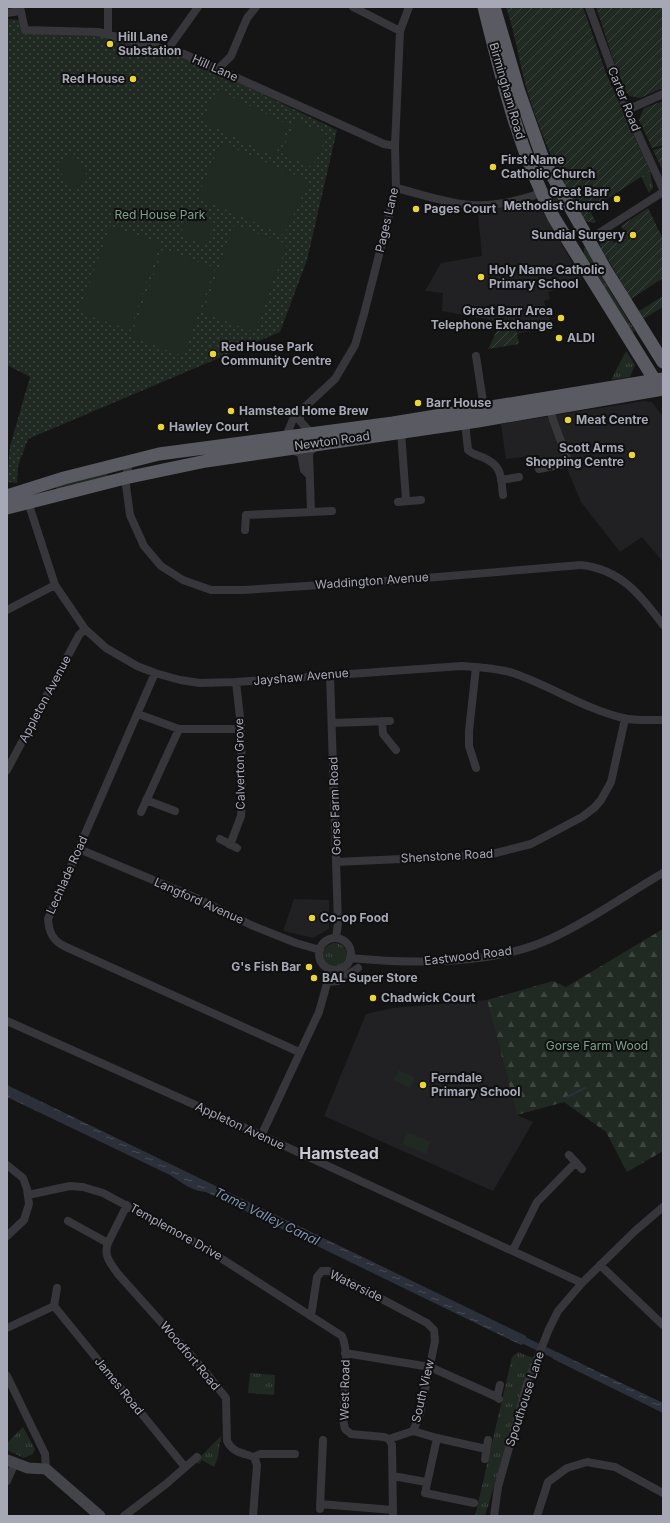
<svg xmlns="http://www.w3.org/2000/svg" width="670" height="1523" font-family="Inter,sans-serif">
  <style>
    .built { fill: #212123 }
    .grass { fill: url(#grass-tufts) }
    .forest { fill: url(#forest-firs) }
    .park { fill: url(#park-dots) }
    .garden { fill: url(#garden-furrows) }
    .pitch { fill: #212923 }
    .water { fill: url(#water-ripples) }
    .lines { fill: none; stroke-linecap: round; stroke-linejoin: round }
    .stream { stroke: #2b303a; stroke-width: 2 }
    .canal { stroke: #2b303a; stroke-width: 7 }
    .minor { stroke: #36363b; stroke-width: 8 }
    .secondary { stroke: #44444b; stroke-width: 11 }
    .trunk { stroke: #5a5a63; stroke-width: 13 }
    .poi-dot { fill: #ead539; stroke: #101011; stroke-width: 1.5 }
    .labels { text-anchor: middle; stroke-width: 4; stroke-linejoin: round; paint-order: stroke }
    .poi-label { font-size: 12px; font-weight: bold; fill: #a7a8b6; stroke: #101011; text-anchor: start }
    .street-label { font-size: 12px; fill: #a7a8b6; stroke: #101011 }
    .park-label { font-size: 12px; fill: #7fa088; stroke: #101011 }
    .water-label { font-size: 13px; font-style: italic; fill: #7f8fb0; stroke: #101011 }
    .district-label { font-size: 16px; font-weight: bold; fill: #c8c8d2; stroke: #101011 }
  </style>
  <defs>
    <pattern id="grass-tufts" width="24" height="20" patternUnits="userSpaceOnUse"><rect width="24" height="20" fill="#212923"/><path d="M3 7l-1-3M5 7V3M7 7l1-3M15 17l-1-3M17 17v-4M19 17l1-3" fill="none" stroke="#3e4541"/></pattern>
    <pattern id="forest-firs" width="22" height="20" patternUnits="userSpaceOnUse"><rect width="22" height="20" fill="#212923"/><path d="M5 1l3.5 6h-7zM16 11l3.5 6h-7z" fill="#3e4541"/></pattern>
    <pattern id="park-dots" width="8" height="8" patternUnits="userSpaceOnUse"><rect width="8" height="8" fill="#212923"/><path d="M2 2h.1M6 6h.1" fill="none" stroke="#3e4541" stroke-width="1.8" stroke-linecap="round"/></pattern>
    <pattern id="garden-furrows" width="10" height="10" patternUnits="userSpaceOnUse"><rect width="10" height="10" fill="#212923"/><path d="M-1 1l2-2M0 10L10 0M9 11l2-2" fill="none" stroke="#3e4541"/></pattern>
    <pattern id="water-ripples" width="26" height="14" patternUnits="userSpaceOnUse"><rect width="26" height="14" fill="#2b303a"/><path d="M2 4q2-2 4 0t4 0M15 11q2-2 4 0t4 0" fill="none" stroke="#474b54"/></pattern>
  </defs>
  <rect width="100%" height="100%" fill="#151516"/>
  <!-- built -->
  <path class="built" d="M529 201 537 202 582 279 567 285 568 287 548 292 550 299 544 301 552 326 517 334 516 328 501 322 442 311 443 293 425 291 441 263 482 256 478 213Z
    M644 401 652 402 663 417V562L642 537 620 552 581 502 563 459 541 463 539 455 506 459 501 424Z
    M294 899 329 900V929L313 938 283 931Z
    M487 1000 517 1115 533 1122 493 1191 324 1116 366 1014 393 1008Z"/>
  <!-- grass -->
  <path class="grass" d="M650 171 653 188 649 193 641 177Z
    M553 187 564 207 558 210 550 196Z
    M587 247 591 252 601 276 635 331 631 333 584 253V248Z
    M626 351 635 365 630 377 611 380Z
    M107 473 109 478 57 491 55 486Z
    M323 955a12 12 0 1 1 24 0a12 12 0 1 1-24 0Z
    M518 1352 533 1358 485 1516H475L512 1357Z
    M250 1373 275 1375 274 1395 248 1393Z
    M23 1427 35 1449 33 1454 24 1458 7 1450V1443Z
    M221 1436V1442H220L218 1457 214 1467 202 1460 199 1464 195 1462Z"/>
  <!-- forest -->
  <path class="forest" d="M663 929V1151L627 1172 606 1132 564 1102 517 1115 487 1000 553 981 566 987Z"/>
  <!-- park -->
  <path class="park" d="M7 19 20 20 24 32 102 35 183 56 337 130 307 260 280 332 28 439 18 466 17 483 7 482 10 446 30 377 7 365Z"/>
  <!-- garden -->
  <path class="garden" d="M506 7H583L606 73 650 171 604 201 605 204 591 213 596 222 594 223 585 221C560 179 540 134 526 87 519 61 515 33 506 7Z
    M596 7H663V88L640 98 630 96 626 92 616 68Z
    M663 101V145L652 148 639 120 644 108Z
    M663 147V171L653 150Z
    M648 208 663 239V278L631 299 606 256 604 257C599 247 598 241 608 234L614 243 627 234 621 226Z
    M663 296V307L643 319 639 311Z
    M501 322 516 328 519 344 488 349Z"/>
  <!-- pitch -->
  <path class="pitch" d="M217 90 289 125 274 157 202 121Z
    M296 120 327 135 312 167 281 153Z
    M221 143 309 181 284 235 197 197Z
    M73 153 89 179 72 190 56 164Z
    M190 212 215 223 205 246 180 235Z
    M234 225 287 244 255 332 203 313Z
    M110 226 160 243 130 330 79 312Z
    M163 249 215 268 183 356 131 337Z
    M399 1070 415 1078 410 1088 393 1080Z
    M407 1132 431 1142 426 1154 402 1144Z"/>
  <!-- water -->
  <path class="water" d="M7 1085 526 1336 527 1342 521 1345 206 1192C191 1191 183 1183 170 1175L7 1097Z
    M557 1352 663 1403V1413L553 1359 551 1353Z"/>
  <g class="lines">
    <!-- stream -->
    <path class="stream" d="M567 1097 585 1088"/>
    <!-- canal -->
    <path class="canal" d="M519 1338 559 1357"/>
    <!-- minor -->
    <path class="minor" d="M20 7 25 30 98 32 184 54 384 144 395 146
      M353 7 400 31
      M589 7 627 110 663 189
      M7 13 20 11
      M108 33V7
      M168 49 198 7
      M218 69 231 56 247 18 256 7
      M627 110 663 94
      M396 188C417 193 440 201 462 204 489 208 516 202 541 193
      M588 240 663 192
      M476 356 484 408
      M300 411V421L311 433
      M465 422 468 450C472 454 477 455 482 457 502 465 501 476 503 495
      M401 432 406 500
      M286 436 294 417 335 379 355 345 364 314 396 188 395 146 400 31 409 7
      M291 449 301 454 304 470 309 475
      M133 461 129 465 125 478 130 515 144 546 161 566 183 580 211 590H243L401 580 581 565C620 569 641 595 663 625
      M539 469 569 463 553 420 550 408
      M501 480 519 477
      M28 502 55 585 85 629 106 648 137 666 155 673 180 680 200 683 236 682 462 666C478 667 498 668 513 673 551 686 585 709 623 718 636 721 650 720 663 720
      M398 502 421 500
      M311 511 309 453 316 445
      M245 530 246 515 332 511
      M7 610 55 585
      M476 667 469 731V746L476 768
      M155 673 48 919C49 933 53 941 66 947L299 1052
      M330 674 338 923 336 938
      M138 714 179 729 141 812
      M382 721 383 734 396 750
      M332 723 390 721
      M179 729H241
      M7 770 79 635 85 629
      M146 800 175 811
      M220 839 237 848
      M230 845 241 816 242 796 241 726 236 682
      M79 849 201 900 251 925 296 943 320 950
      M336 862 488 855 531 844 582 817 594 808 601 800 611 782 625 719
      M319 954a16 16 0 1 1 32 0a16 16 0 1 1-32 0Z
      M350 958C412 964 493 965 550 939 590 921 625 895 663 873
      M328 982 338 981 358 968
      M7 1021 202 1108 582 1283
      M261 1136 319 1012 331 969
      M569 1155 582 1169
      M7 1165 23 1178 27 1189 29 1204 24 1220 7 1236
      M28 1195 70 1186 83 1187 103 1193 202 1246 342 1336C350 1352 344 1399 343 1419L345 1429 351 1434 384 1437 389 1439 392 1445 393 1516
      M127 1205 108 1243C103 1256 111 1264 118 1274L203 1369 226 1398 227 1441C233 1453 243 1453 254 1457L257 1465 253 1516
      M68 1221 108 1243
      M513 1250 537 1202 576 1162
      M600 1265 663 1325
      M54 1306 57 1288
      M311 1316 317 1277 322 1271H329L427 1323 434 1330 435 1341 420 1414 413 1431 389 1439
      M7 1328 54 1306 185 1467
      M345 1353 430 1367 497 1397
      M7 1376 45 1454 46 1469
      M499 1399 497 1397 500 1385
      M413 1431 437 1438 486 1449
      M437 1438 425 1493 474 1503
      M254 1457 260 1454H295
      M485 1459 488 1440
      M393 1476 426 1482
      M7 1481 15 1463
      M320 1504 393 1510
      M320 1509 323 1440
      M124 1516 166 1484 197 1457
      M494 1516 498 1487 527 1384 549 1329 558 1311 582 1283 635 1231 663 1207
      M537 1516 548 1482 567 1468 587 1462 615 1467 663 1493"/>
    <!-- secondary -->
    <path class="secondary" d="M7 1460 28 1468 46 1469 100 1516"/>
    <!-- trunk -->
    <path class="trunk" d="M484 7C502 80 519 151 554 218L659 387
      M494 7 519 92 543 159 605 269 663 362
      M7 496 64 478 159 454 393 423 663 379
      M7 508 125 478 206 461 478 421 663 389"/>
  </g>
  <!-- markers -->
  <g class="poi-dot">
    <circle cx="110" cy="44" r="4"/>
    <circle cx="133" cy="79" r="4"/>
    <circle cx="493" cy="167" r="4"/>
    <circle cx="617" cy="199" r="4"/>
    <circle cx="416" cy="209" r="4"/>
    <circle cx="633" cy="235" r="4"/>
    <circle cx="481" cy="277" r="4"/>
    <circle cx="561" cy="318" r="4"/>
    <circle cx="559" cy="338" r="4"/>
    <circle cx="213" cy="354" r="4"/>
    <circle cx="418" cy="403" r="4"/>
    <circle cx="231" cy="411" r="4"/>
    <circle cx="568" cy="420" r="4"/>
    <circle cx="161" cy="427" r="4"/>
    <circle cx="632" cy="455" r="4"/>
    <circle cx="312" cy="918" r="4"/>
    <circle cx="309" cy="967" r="4"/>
    <circle cx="314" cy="978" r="4"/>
    <circle cx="373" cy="998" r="4"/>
    <circle cx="423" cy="1085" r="4"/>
  </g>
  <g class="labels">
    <!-- poi labels -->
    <g class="poi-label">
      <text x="118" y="41">Hill Lane<tspan x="118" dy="14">Substation</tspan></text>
      <text x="125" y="83" text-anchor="end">Red House</text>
      <text x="501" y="164">First Name<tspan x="501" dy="14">Catholic Church</tspan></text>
      <text x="609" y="196" text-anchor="end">Great Barr<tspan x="609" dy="14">Methodist Church</tspan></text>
      <text x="424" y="213">Pages Court</text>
      <text x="625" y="239" text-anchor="end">Sundial Surgery</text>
      <text x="489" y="274">Holy Name Catholic<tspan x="489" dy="14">Primary School</tspan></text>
      <text x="553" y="315" text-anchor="end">Great Barr Area<tspan x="553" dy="14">Telephone Exchange</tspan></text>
      <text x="567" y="342">ALDI</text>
      <text x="221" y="351">Red House Park<tspan x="221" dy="14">Community Centre</tspan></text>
      <text x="426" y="407">Barr House</text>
      <text x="239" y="415">Hamstead Home Brew</text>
      <text x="576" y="424">Meat Centre</text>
      <text x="169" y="431">Hawley Court</text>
      <text x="624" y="452" text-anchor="end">Scott Arms<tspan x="624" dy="14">Shopping Centre</tspan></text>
      <text x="320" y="922">Co-op Food</text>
      <text x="301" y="971" text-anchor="end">G's Fish Bar</text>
      <text x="322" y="982">BAL Super Store</text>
      <text x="381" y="1002">Chadwick Court</text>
      <text x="431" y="1082">Ferndale<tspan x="431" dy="14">Primary School</tspan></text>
    </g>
    <!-- street labels -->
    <g class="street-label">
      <text transform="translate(215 68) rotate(24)" y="4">Hill Lane</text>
      <text transform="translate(507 91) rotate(74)" y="4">Birmingham Road</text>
      <text transform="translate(624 99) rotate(68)" y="4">Carter Road</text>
      <text transform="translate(387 220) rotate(-77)" y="4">Pages Lane</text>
      <text transform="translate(332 441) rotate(-8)" y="4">Newton Road</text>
      <text transform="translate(372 581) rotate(-4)" y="4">Waddington Avenue</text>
      <text transform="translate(301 677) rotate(-5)" y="4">Jayshaw Avenue</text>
      <text transform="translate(45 699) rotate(-62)" y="4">Appleton Avenue</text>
      <text transform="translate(240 764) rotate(-91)" y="4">Calverton Grove</text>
      <text transform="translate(335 806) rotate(-92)" y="4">Gorse Farm Road</text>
      <text transform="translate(447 856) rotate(-3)" y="4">Shenstone Road</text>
      <text transform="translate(67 875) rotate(-66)" y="4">Lechlade Road</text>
      <text transform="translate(199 901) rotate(24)" y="4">Langford Avenue</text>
      <text transform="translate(468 956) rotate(-7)" y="4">Eastwood Road</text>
      <text transform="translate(240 1126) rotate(25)" y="4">Appleton Avenue</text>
      <text transform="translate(176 1232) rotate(29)" y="4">Templemore Drive</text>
      <text transform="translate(356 1286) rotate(26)" y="4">Waterside</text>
      <text transform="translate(190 1356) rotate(50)" y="4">Woodfort Road</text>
      <text transform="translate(119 1386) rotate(51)" y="4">James Road</text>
      <text transform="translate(345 1390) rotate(-89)" y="4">West Road</text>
      <text transform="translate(423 1391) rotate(-77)" y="4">South View</text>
      <text transform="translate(525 1399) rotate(-72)" y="4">Spouthouse Lane</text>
    </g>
    <!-- park labels -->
    <g class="park-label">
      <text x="160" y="219">Red House Park</text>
      <text x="597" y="1050">Gorse Farm Wood</text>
    </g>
    <!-- water labels -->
    <g class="water-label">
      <text transform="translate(267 1216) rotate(26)" y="5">Tame Valley Canal</text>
    </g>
    <!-- district labels -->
    <g class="district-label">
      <text x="339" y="1159">Hamstead</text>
    </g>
  </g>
  <!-- border -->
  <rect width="670" height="1523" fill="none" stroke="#a7a8b6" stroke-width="16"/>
</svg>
